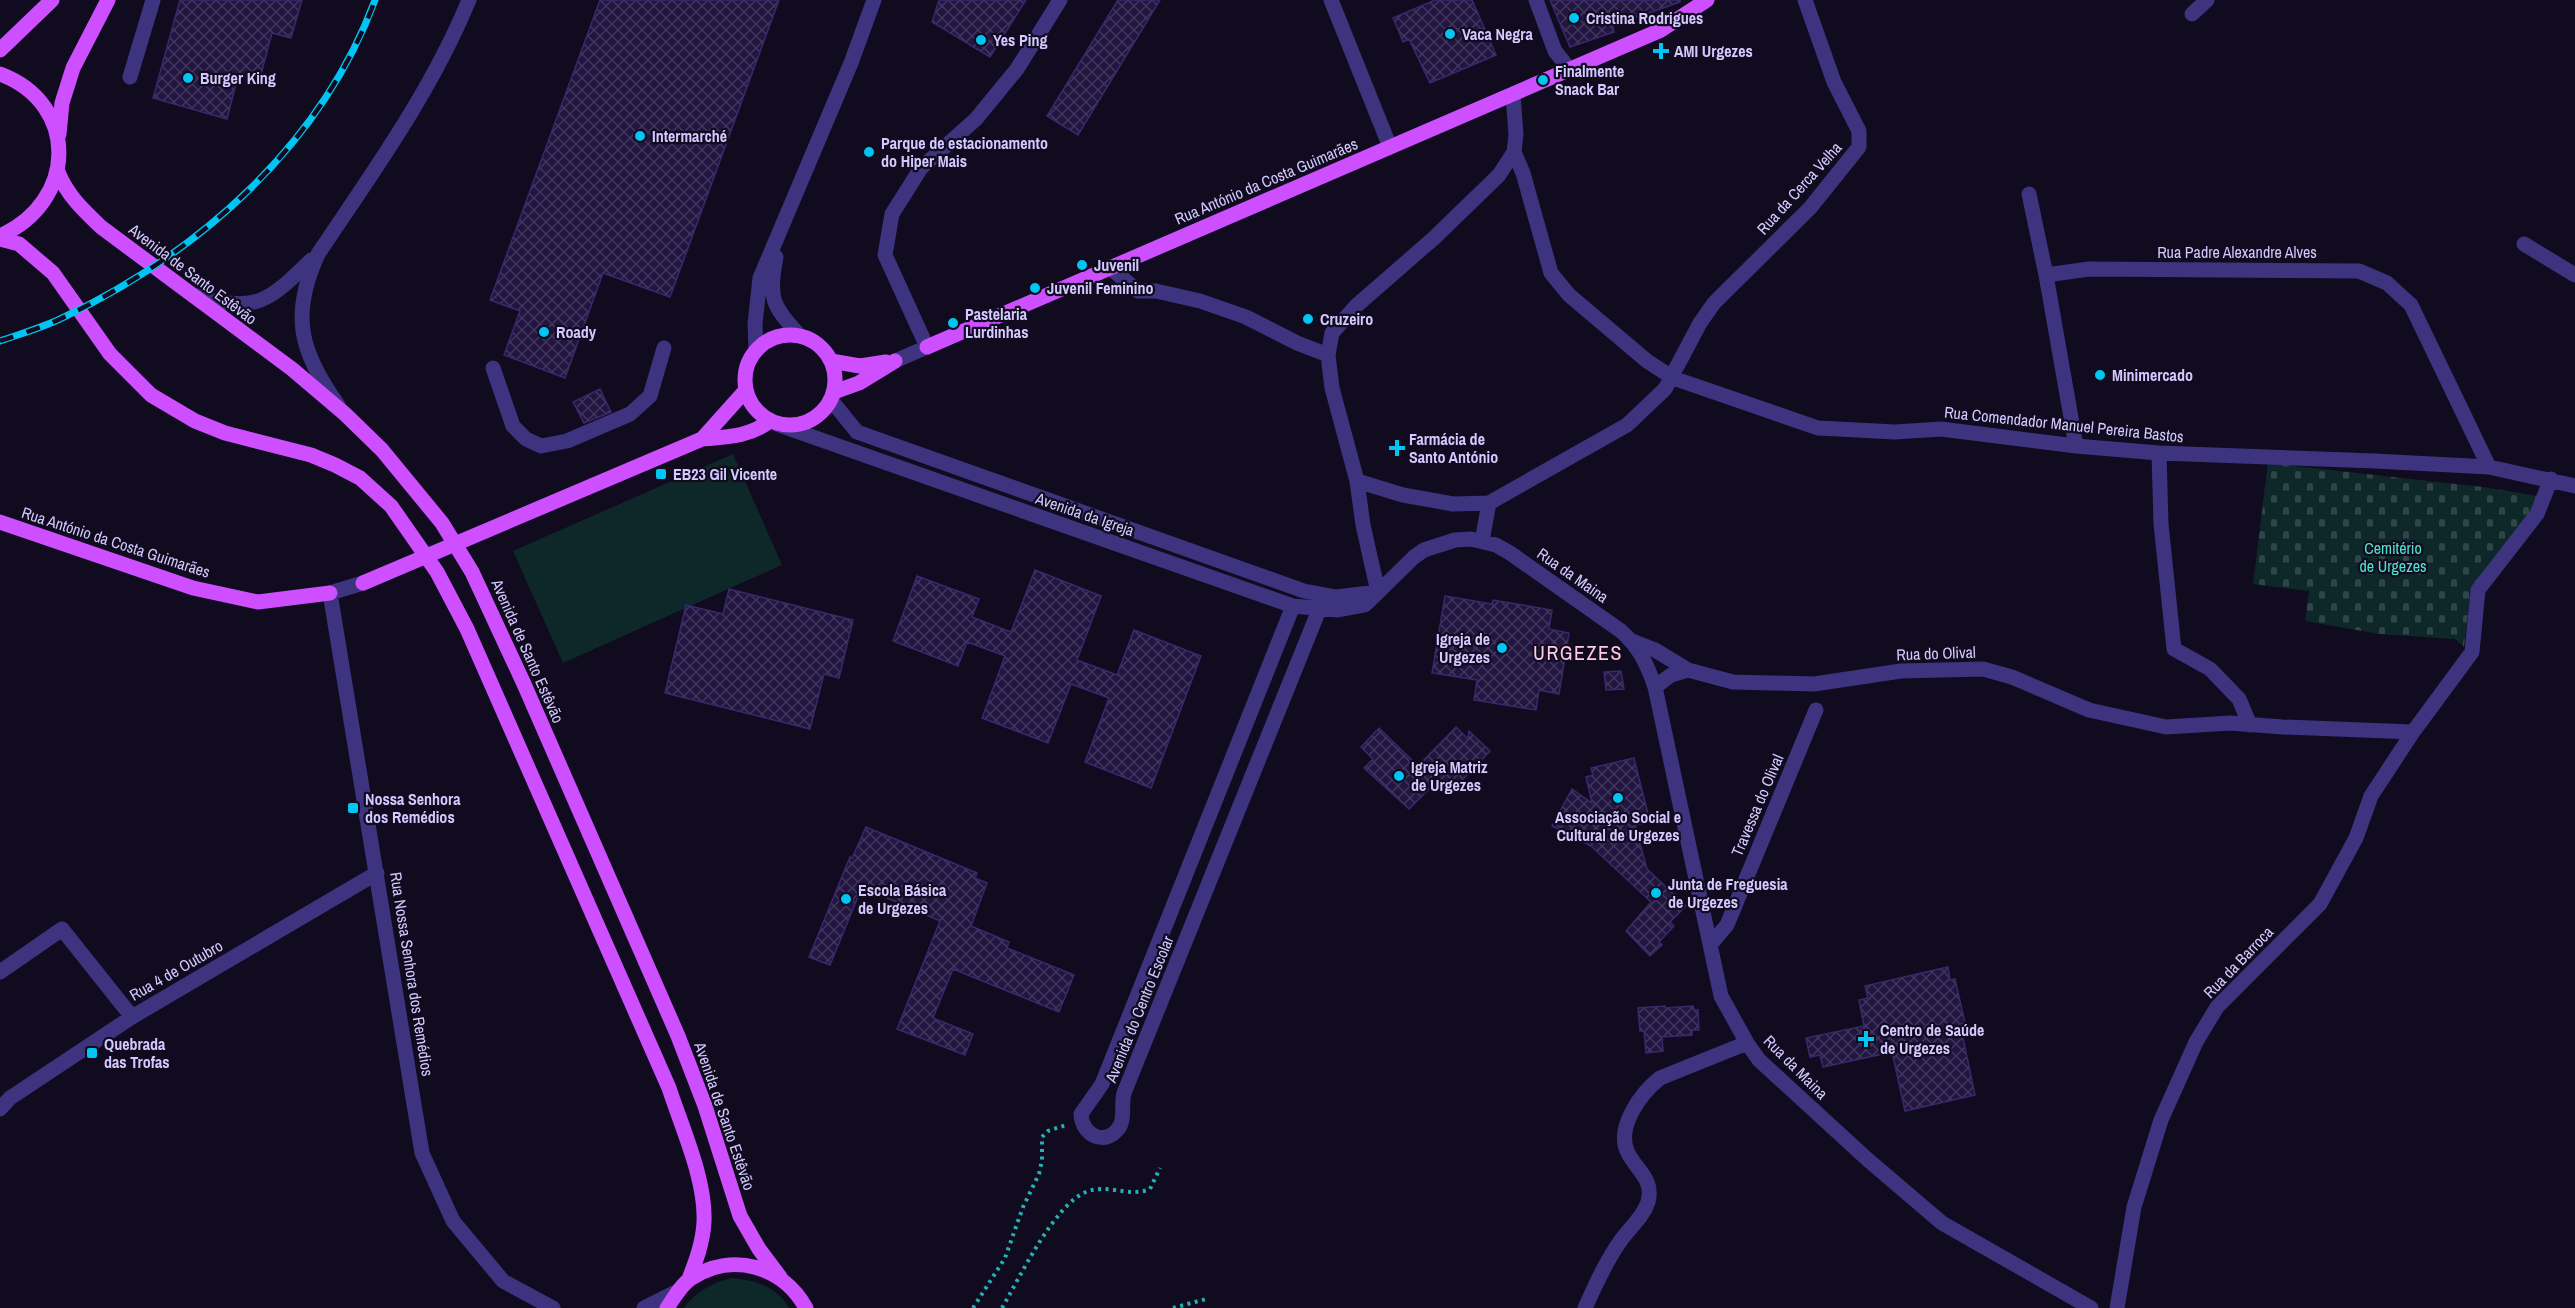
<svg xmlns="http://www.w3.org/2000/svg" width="2575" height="1308" font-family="'Archivo Narrow',sans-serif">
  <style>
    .grass { fill: #0e2728 }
    .cemetery { fill: url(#cemetery-stones) }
    .building { fill: url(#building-cross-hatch); stroke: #3b276d; stroke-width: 1.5 }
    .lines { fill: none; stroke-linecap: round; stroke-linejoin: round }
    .path { stroke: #27b0b4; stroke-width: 4; stroke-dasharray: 3 4.5; stroke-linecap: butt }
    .minor { stroke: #3d337f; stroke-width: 15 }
    .major { stroke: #cd4fff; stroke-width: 15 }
    .rail-casing { stroke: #00c5f3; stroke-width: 7 }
    .rail { stroke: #100b1e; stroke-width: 4.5; stroke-dasharray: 14; stroke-linecap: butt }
    .poi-dot { fill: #00c5f3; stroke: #100b1e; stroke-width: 2 }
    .labels { text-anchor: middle; stroke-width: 4.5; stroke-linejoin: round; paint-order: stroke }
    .poi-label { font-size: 16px; font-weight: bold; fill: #d3c8ff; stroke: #100b1e; text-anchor: start }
    .street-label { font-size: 16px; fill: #d3c8ff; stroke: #100b1e }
    .park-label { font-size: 16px; fill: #4fe4cc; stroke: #100b1e }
    .quarter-label { font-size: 20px; letter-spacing: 1.5px; fill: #ffcae7; stroke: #100b1e }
  </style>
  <defs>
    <pattern id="cemetery-stones" width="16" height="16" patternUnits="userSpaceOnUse" patternTransform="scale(1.5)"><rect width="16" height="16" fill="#0e2728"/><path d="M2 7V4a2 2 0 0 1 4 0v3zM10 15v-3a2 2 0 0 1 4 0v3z" fill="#304548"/></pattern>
    <pattern id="building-cross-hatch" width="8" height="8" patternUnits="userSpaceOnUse" patternTransform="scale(1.5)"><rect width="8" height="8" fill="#221640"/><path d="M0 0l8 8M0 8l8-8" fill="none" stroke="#41365d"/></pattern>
  </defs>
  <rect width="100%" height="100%" fill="#100b1e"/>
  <!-- grass -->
  <path class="grass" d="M733 454 782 565 563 663 513 551Z
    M731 1278C755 1280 777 1286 789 1308H684C697 1291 710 1284 731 1278Z"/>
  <!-- cemetery -->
  <path class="cemetery" d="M2268 463 2483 487 2538 496 2530 517 2471 588 2464 647 2455 639 2379 634 2305 621 2309 591 2253 584Z"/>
  <!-- building -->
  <path class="building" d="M180 0H302L291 38 272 33 259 82 238 76 227 119 153 98Z
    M600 0H779L670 297 603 273 565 378 504 355 520 311 490 300Z
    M939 0H1026L990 57 932 22Z
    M1118 0H1160L1078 135 1047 116Z
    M1435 0H1472L1496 55 1430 83 1409 39 1403 42 1393 18Z
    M1550 0H1680V2L1613 26 1614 32 1570 47Z
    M600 389 611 412 584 423 573 402Z
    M1035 570 1101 596 1077 660 1117 675 1134 630 1201 656 1151 788 1085 762 1109 698 1071 684 1048 743 982 718 1005 656 967 642 958 666 893 641 917 576 979 599 972 617 1011 632Z
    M729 589 853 620 839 678 824 674 810 729 665 693 686 605 723 614Z
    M1445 596 1492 604 1493 600 1552 610 1549 629 1569 633 1559 694 1539 690 1536 710 1474 700 1477 680 1432 673Z
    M1621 671 1624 689 1606 690 1604 672Z
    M1456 727 1468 739 1469 731 1490 751 1448 795 1435 783 1409 809 1364 768 1373 759 1361 747 1379 728 1418 766Z
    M1634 758 1650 822 1635 825 1647 869 1686 906 1670 922 1674 926 1659 942 1662 945 1650 956 1626 931 1651 902 1591 846 1552 826 1572 789 1592 803 1586 777 1593 775 1591 768Z
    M866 827 977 873 975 878 987 883 971 926 1009 942 1007 948 1074 975 1059 1012 953 969 933 1018 973 1034 965 1055 897 1029 940 921 862 887 830 965 809 957 850 857 852 858Z
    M1948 967 1950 980 1955 979 1965 1023 1960 1024 1975 1095 1905 1111 1892 1052 1823 1067 1820 1055 1810 1057 1806 1038 1864 1026 1859 1000 1868 998 1865 986Z
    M1665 1006V1008L1693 1006 1694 1010H1698L1699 1030H1692V1035L1662 1037 1663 1051 1646 1053 1644 1031H1640L1638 1008Z"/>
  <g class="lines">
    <!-- path -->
    <path class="path" d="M973 1308 1005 1258 1023 1207 1039 1174 1042 1160V1137L1048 1131 1066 1125
      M1002 1308C1020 1277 1054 1205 1086 1192 1107 1183 1129 1198 1150 1189L1160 1168
      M1173 1308 1206 1299"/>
    <!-- minor -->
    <path class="minor" d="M1331 0 1390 147
      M1536 0 1555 51 1570 70
      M2192 14 2207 0
      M130 77 153 0
      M1514 152 1523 173 1551 273 1569 295 1647 361 1673 378 1818 428 1895 432 1941 429 2076 446 2159 453 2375 461 2489 467 2575 486
      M2029 194 2046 275
      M2524 244 2575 275
      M776 257C768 298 772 305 799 335
      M1109 267 1138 291H1156L1200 301 1246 317 1297 343 1328 355
      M193 295C256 313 266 304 311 260
      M756 349 755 324 760 278 851 63 874 0
      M895 361 927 347 885 255 892 214 921 168 976 119 1017 69 1060 0
      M493 368 513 426 526 439 541 446 567 441 630 414 650 396 664 348
      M831 400 857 432 1304 591 1336 597 1378 592
      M338 405C300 352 290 315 318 254 373 172 431 92 469 0
      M779 425 1293 606 1338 610 1365 605 1414 557 1424 550 1455 540 1471 539 1496 545 1510 553 1621 631C1639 647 1647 664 1655 687L1721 996 1747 1043 1759 1060 1867 1159 1942 1223 2091 1308
      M2076 446 2046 275 2089 269 2359 271 2387 283 2411 305 2489 467
      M2159 453 2161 524 2174 649 2210 669 2239 699 2250 725
      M1357 481 1403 495 1453 504 1489 503 1627 425 1665 389 1700 323 1714 303 1810 208 1859 147V131L1834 82 1805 0
      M1482 541 1489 503
      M363 583 330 593 422 1153 453 1221 503 1281 553 1308
      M1378 592 1363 525 1357 481 1332 388 1328 355 1332 333 1356 306 1434 238 1499 175 1514 152 1516 134 1513 95
      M1293 606 1102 1084 1081 1114C1082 1137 1107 1147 1120 1126 1125 1117 1121 1103 1124 1093L1319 610
      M1632 641 1655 650 1688 670 1733 682 1814 684 1901 671 1983 669 2012 677 2089 710 2166 727 2230 723 2283 727 2413 732
      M1655 687 1671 675 1688 670
      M1711 944 1727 925 1816 710
      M0 972 62 929 132 1017
      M0 1109 10 1098 132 1017 377 873
      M644 1308 678 1291
      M1585 1308C1595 1286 1605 1263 1619 1243 1628 1229 1643 1218 1648 1202 1654 1179 1637 1171 1628 1153 1615 1128 1641 1093 1660 1078L1747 1043
      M2117 1308 2134 1207 2161 1120 2196 1042 2217 1007 2320 904 2356 838 2371 796 2413 732 2472 652 2478 590 2537 514 2551 479"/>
    <!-- major -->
    <path class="major" d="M0 50 52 0
      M0 74C80 104 77 202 0 236
      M59 134 62 103 73 68 108 0
      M58 172C67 195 83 210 101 227L292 369 345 414 382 450 442 523 472 572 524 684 678 1036 705 1106 740 1216 759 1249 780 1277
      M0 239 19 244 53 273 110 354 151 395 195 421 225 433 311 455 335 465 360 478 391 506 437 572 467 629 669 1088C682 1128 706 1180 704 1222 703 1242 696 1261 689 1279
      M745 380a45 45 0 1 1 90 0a45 45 0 1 1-90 0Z
      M927 347 1661 30 1707 0
      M831 361 860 366 886 362
      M834 392 859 383 895 361
      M702 439 745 391
      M0 522 193 588 258 602 330 593
      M363 583 702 439C727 437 749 437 770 421
      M667 1308C674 1298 680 1286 690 1279 732 1251 783 1266 806 1308"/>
    <!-- rail casing -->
    <g class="rail-casing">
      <path id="rail" d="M0 341C20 334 41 328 60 319 198 254 321 146 375 0"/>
    </g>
    <!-- rail -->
    <use href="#rail" class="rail"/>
  </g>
  <!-- markers -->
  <g class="poi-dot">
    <circle cx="1574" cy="18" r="6"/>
    <circle cx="1450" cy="34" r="6"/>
    <circle cx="981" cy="40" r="6"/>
    <path d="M1658 42h6v6h6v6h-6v6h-6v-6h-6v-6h6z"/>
    <circle cx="188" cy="78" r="6"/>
    <circle cx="1543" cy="80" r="6"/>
    <circle cx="640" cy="136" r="6"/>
    <circle cx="869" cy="152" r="6"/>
    <circle cx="1082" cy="265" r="6"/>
    <circle cx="1035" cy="288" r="6"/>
    <circle cx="1308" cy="319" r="6"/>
    <circle cx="953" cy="323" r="6"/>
    <circle cx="544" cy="332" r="6"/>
    <circle cx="2100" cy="375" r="6"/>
    <path d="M1394 439h6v6h6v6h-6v6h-6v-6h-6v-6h6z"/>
    <rect x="655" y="468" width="12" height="12" rx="3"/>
    <circle cx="1502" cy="648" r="6"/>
    <circle cx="1399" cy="776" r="6"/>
    <circle cx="1618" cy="798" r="6"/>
    <rect x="347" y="802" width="12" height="12" rx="3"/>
    <circle cx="1656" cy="893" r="6"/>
    <circle cx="846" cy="899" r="6"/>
    <path d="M1863 1030h6v6h6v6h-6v6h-6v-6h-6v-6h6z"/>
    <rect x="86" y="1047" width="12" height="12" rx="3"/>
  </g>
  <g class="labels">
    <!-- poi labels -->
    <g class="poi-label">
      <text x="1586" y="24">Cristina Rodrigues</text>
      <text x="1462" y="40">Vaca Negra</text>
      <text x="993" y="46">Yes Ping</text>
      <text x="1674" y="57">AMI Urgezes</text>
      <text x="1555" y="77">Finalmente<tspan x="1555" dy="18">Snack Bar</tspan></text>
      <text x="200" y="84">Burger King</text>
      <text x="652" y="142">Intermarché</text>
      <text x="881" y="149">Parque de estacionamento<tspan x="881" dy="18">do Hiper Mais</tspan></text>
      <text x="1094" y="271">Juvenil</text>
      <text x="1047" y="294">Juvenil Feminino</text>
      <text x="965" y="320">Pastelaria<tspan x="965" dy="18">Lurdinhas</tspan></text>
      <text x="1320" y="325">Cruzeiro</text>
      <text x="556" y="338">Roady</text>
      <text x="2112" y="381">Minimercado</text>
      <text x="1409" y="445">Farmácia de<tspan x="1409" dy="18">Santo António</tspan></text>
      <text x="673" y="480">EB23 Gil Vicente</text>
      <text x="1490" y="645" text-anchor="end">Igreja de<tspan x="1490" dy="18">Urgezes</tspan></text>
      <text x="1411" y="773">Igreja Matriz<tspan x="1411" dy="18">de Urgezes</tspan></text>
      <text x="365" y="805">Nossa Senhora<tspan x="365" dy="18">dos Remédios</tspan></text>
      <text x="1618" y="823" text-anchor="middle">Associação Social e<tspan x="1618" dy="18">Cultural de Urgezes</tspan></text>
      <text x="1668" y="890">Junta de Freguesia<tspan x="1668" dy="18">de Urgezes</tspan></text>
      <text x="858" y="896">Escola Básica<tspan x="858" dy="18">de Urgezes</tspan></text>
      <text x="1880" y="1036">Centro de Saúde<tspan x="1880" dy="18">de Urgezes</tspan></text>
      <text x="104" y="1050">Quebrada<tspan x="104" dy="18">das Trofas</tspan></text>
    </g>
    <!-- street labels -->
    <g class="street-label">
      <text transform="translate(1266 181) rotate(-23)" y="6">Rua António da Costa Guimarães</text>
      <text transform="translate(1799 188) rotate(-48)" y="6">Rua da Cerca Velha</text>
      <text x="2237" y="258">Rua Padre Alexandre Alves</text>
      <text transform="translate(193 274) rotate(37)" y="6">Avenida de Santo Estêvão</text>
      <text transform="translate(2064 424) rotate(6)" y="6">Rua Comendador Manuel Pereira Bastos</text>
      <text transform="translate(1085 514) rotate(19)" y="6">Avenida da Igreja</text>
      <text transform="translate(116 542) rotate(18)" y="6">Rua António da Costa Guimarães</text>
      <text transform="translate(1573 575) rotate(35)" y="6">Rua da Maina</text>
      <text transform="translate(528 651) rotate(66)" y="6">Avenida de Santo Estêvão</text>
      <text transform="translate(1936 653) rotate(-2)" y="6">Rua do Olival</text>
      <text transform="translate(1757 805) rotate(-67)" y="6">Travessa do Olival</text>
      <text transform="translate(2238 962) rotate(-46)" y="6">Rua da Barroca</text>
      <text transform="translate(176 970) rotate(-30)" y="6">Rua 4 de Outubro</text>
      <text transform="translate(412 974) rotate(81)" y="6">Rua Nossa Senhora dos Remédios</text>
      <text transform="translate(1139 1009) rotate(-68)" y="6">Avenida do Centro Escolar</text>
      <text transform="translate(1796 1067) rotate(45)" y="6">Rua da Maina</text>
      <text transform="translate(725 1116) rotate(71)" y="6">Avenida de Santo Estêvão</text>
    </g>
    <!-- park labels -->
    <g class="park-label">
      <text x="2393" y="554">Cemitério<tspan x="2393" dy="18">de Urgezes</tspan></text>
    </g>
    <!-- quarter labels -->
    <g class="quarter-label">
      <text x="1578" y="660">URGEZES</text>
    </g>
  </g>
</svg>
